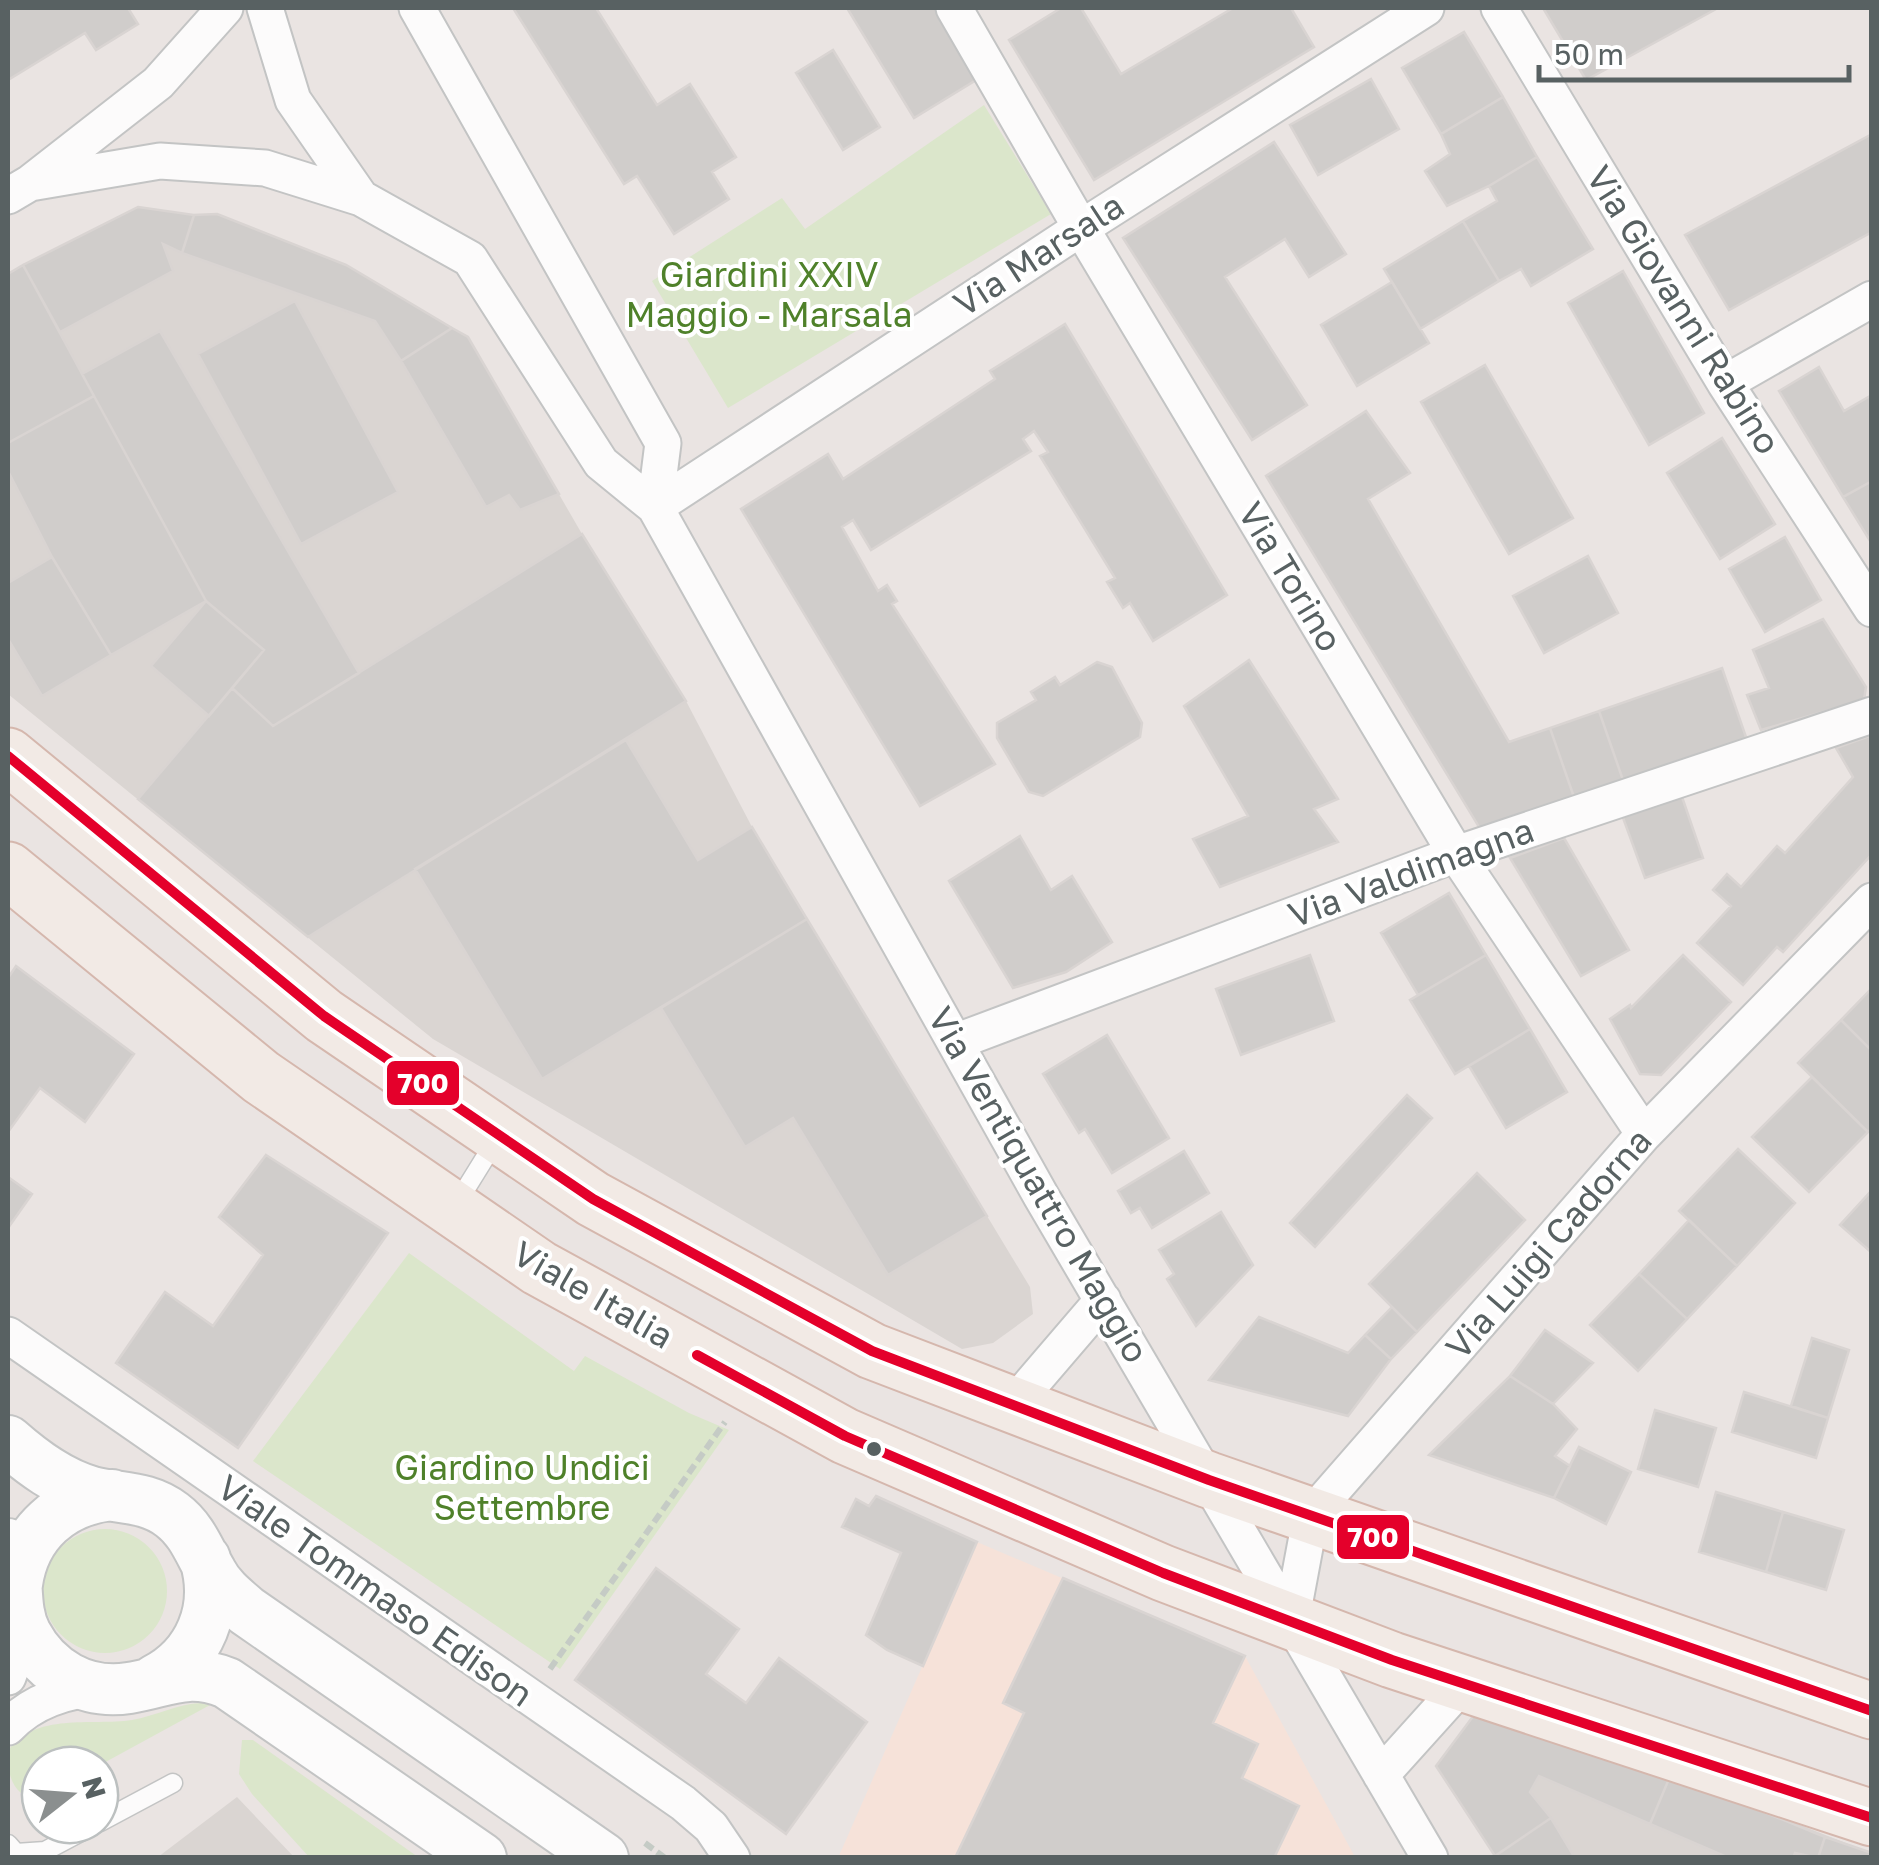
<svg xmlns="http://www.w3.org/2000/svg" width="1879" height="1865" font-family="'Golos Text',sans-serif">
  <style>
    .commercial { fill: #f6e2d9 }
    .industrial { fill: #dad5d2 }
    .green { fill: #dbe6cb }
    .building { fill: #d0cdcb; stroke: #d9d4d2; stroke-width: 2.5 }
    .lines { fill: none; stroke-linecap: round; stroke-linejoin: round }
    .lane-casing { stroke: #c3c4c4; stroke-width: 21 }
    .street-casing { stroke: #c3c4c4; stroke-width: 39 }
    .secondary-casing { stroke: #c3c4c4; stroke-width: 54 }
    .primary-casing { stroke: #d5b7ad; stroke-width: 59 }
    .path { stroke: #c5cbc5; stroke-width: 6; stroke-dasharray: 10 5; stroke-linecap: butt }
    .lane { stroke: #fcfbfb; stroke-width: 18 }
    .street { stroke: #fcfbfb; stroke-width: 35 }
    .secondary { stroke: #fcfbfb; stroke-width: 50 }
    .primary { stroke: #f2eae5; stroke-width: 55 }
    .bus-1-casing { stroke: #fff; stroke-width: 18 }
    .bus-1 { stroke: #e4002b; stroke-width: 10 }
    .bus-dot { fill: #586162; stroke: #fff; stroke-width: 4 }
    .labels { text-anchor: middle; stroke-width: 8; stroke-linejoin: round; paint-order: stroke }
    .street-label { font-size: 35px; fill: #586162; stroke: #fff }
    .park-label { font-size: 35px; fill: #4f812a; stroke: #fff }
    .line-badge { stroke: #fff; stroke-width: 4 }
    .badge-label { font-size: 28px; text-anchor: middle; font-weight: bold; fill: #fff }
  </style>
  <rect width="100%" height="100%" fill="#eae4e2"/>
  <!-- commercial -->
  <path class="commercial" d="M977 1542 1245 1656 1355 1857 838 1858Z"/>
  <!-- industrial -->
  <path class="industrial" d="M138 207 194 215 346 265 468 337 582 534 686 701 752 827 1030 1287 1033 1314 993 1343 962 1349 433 1039 8 694V274Z
    M1480 1707 1671 1774 1871 1853V1857H1495L1436 1766Z
    M237 1797 294 1857H158Z"/>
  <!-- green -->
  <path class="green" d="M984 105 1051 214 728 408 652 281 782 198 805 229Z
    M409 1253 574 1371 585 1356 689 1413 729 1430 560 1669 253 1461Z
    M43 1591a62 62 0 1 1 124 0a62 62 0 1 1-124 0Z
    M201 1703 210 1705 100 1765H40L38 1800C12 1796 7 1774 8 1751 35 1712 91 1726 132 1720 155 1716 177 1704 201 1703Z
    M242 1740H253L418 1857H309L252 1794 239 1774Z"/>
  <!-- building -->
  <path class="building" d="M8 8H128L138 24 96 50 85 33 8 80Z
    M513 8H596L657 105 690 84 736 157 712 172 729 199 674 234 637 176 624 184Z
    M847 8H939L981 77 914 118Z
    M1061 8H1081L1121 74 1233 8H1291L1314 47 1094 180 1009 40Z
    M1543 8H1718L1586 80Z
    M1464 32 1503 97 1441 134 1402 68Z
    M833 50 880 127 843 150 796 73Z
    M1371 79 1399 129 1318 175 1290 125Z
    M1503 97 1537 157 1489 186 1447 206 1425 171 1450 154 1441 134Z
    M1872 134V232L1729 310 1685 235Z
    M1274 142 1346 254 1309 277 1285 239 1225 277 1307 405 1252 440 1123 238Z
    M1537 157 1593 249 1531 286 1521 269 1499 281 1463 221 1497 201 1489 186Z
    M138 207 194 215 182 253 163 244 173 271 60 332 23 265Z
    M217 214 346 265 452 328 401 361 375 321 182 253 194 215Z
    M1463 221 1499 281 1420 329 1384 269Z
    M23 265 94 396 8 443V274Z
    M1623 271 1704 413 1649 445 1568 303Z
    M1392 282 1429 343 1357 386 1321 325Z
    M295 301 398 492 301 544 198 354Z
    M1065 324 1227 595 1153 641 1130 603 1123 608 1107 582 1115 578 1040 456 1048 452 1034 431 1023 439 1031 451 871 550 853 520 842 527 878 591 887 585 897 601 892 604 995 764 920 806 741 509 828 454 843 479 995 379 990 371Z
    M452 328 468 337 559 494 520 510 509 495 486 507 401 361Z
    M160 331 359 673 273 726 232 688 264 650 206 601 82 374Z
    M1485 365 1573 518 1509 554 1421 402Z
    M1819 367 1844 411 1872 395V481L1843 497 1779 391Z
    M94 396 206 601 111 655 52 557 8 471V443Z
    M1366 411 1410 473 1368 499 1509 742 1550 728 1575 800 1494 830 1479 827 1266 476Z
    M1722 438 1775 524 1720 559 1667 473Z
    M1872 481V544L1843 497Z
    M582 534 686 701 308 937 138 799 232 688 273 726Z
    M1785 537 1821 600 1765 632 1729 569Z
    M1588 556 1618 613 1544 653 1513 596Z
    M52 557 111 655 42 696 8 639V583Z
    M206 601 264 650 209 716 151 666Z
    M1823 619 1866 687 1864 700 1761 730 1747 695 1769 688 1753 650Z
    M1249 660 1338 799 1314 809 1338 842 1220 887 1193 839 1248 816 1184 706Z
    M1097 662 1112 667 1142 723 1140 737 1043 796 1029 792 997 738V723L1036 700 1031 692 1055 677 1060 685Z
    M1722 668 1747 740 1624 783 1599 711Z
    M1599 711 1624 783 1575 800 1550 728Z
    M1872 735V854L1783 952 1777 947 1743 985 1697 943 1731 906 1713 890 1727 874 1741 887 1777 846 1785 853 1853 777 1836 748Z
    M626 740 698 860 752 827 807 919 542 1079 415 869Z
    M1681 794 1703 858 1645 878 1622 815Z
    M1020 836 1051 890 1072 876 1112 942 1066 972 1013 988 949 881Z
    M1564 838 1629 950 1581 976 1510 858Z
    M1449 893 1486 955 1418 995 1381 933Z
    M807 919 987 1216 888 1275 793 1118 745 1147 661 1008Z
    M1310 955 1334 1021 1241 1055 1216 989Z
    M1486 955 1530 1029 1455 1074 1410 1000Z
    M1683 955 1731 1002 1661 1075 1640 1074 1610 1019 1630 1005 1631 1008Z
    M16 966 134 1054 85 1122 40 1088 8 1132V978Z
    M1872 988V1051L1841 1020Z
    M1841 1020 1872 1051V1128L1868 1132 1798 1063Z
    M1530 1029 1567 1092 1506 1128 1469 1066Z
    M1107 1035 1169 1138 1112 1173 1085 1129 1079 1133 1043 1074Z
    M1812 1077 1868 1132 1809 1192 1752 1137Z
    M1407 1095 1432 1118 1315 1247 1290 1223Z
    M1738 1149 1795 1203 1737 1266 1679 1211Z
    M1184 1151 1209 1193 1152 1228 1140 1208 1131 1213 1118 1191Z
    M266 1155 388 1233 238 1448 116 1363 165 1292 213 1326 263 1255 219 1217Z
    M1477 1173 1525 1220 1417 1332 1369 1284Z
    M8 1177 32 1194 8 1228Z
    M1872 1190V1253L1840 1225Z
    M1221 1212 1253 1265 1196 1326 1167 1279 1174 1274 1159 1250Z
    M1689 1220 1737 1266 1687 1319 1639 1274Z
    M1639 1274 1687 1319 1638 1371 1590 1325Z
    M1392 1307 1417 1332 1391 1359 1365 1335Z
    M1259 1317 1348 1353 1365 1335 1391 1359 1348 1416 1209 1380Z
    M1545 1330 1593 1363 1553 1404 1510 1376Z
    M1812 1338 1849 1350 1828 1418 1791 1406Z
    M1510 1376 1553 1404 1577 1429 1555 1456 1570 1466 1554 1498 1429 1455Z
    M1744 1392 1828 1418 1816 1458 1732 1432Z
    M1655 1410 1716 1428 1698 1487 1638 1469Z
    M1579 1447 1631 1472 1606 1524 1554 1498Z
    M1716 1492 1783 1512 1766 1572 1699 1552Z
    M876 1496 977 1542 923 1666 887 1650 866 1635 901 1553 842 1527 856 1499 869 1506Z
    M1783 1512 1844 1530 1826 1590 1766 1572Z
    M656 1568 739 1629 706 1674 746 1703 779 1658 867 1722 786 1834 575 1680Z
    M1063 1578 1245 1656 1213 1723 1258 1744 1242 1778 1299 1806 1274 1858H955L1024 1713 1003 1703Z
    M1480 1707 1671 1774 1650 1824 1539 1776 1530 1792 1551 1818 1495 1856 1436 1766Z
    M1671 1774 1825 1837 1818 1858 1795 1853 1793 1858H1729L1650 1824Z
    M1551 1818 1575 1858H1495V1856Z
    M1825 1837 1872 1853V1858H1818Z"/>
  <g class="lines">
    <!-- lane casing -->
    <g class="lane-casing">
      <path id="lane" d="M457 1203 496 1140
        M100 1822 173 1783
        M8 1844 16 1853 45 1851 94 1825"/>
    </g>
    <!-- street casing -->
    <g class="street-casing">
      <path id="street" d="M265 8 293 100 361 198 470 259 601 463 655 507 1041 1196 1430 1858
        M417 8 663 443 655 507
        M954 8 1081 228 1456 854 1644 1134
        M1499 8 1725 383 1872 609
        M30 183 160 161 265 168 361 198
        M8 196 30 183 158 83 225 8
        M1725 383 1872 299
        M655 507 1081 228 1426 8
        M955 1042 1456 854 1872 715
        M8 1335 683 1803 711 1827 732 1858
        M1013 1405 1103 1300
        M1291 1622 1311 1515 1644 1134 1872 901
        M8 1677 18 1650 21 1622
        M8 1727C31 1702 67 1689 101 1689
        M1381 1775 1463 1684"/>
    </g>
    <!-- secondary casing -->
    <g class="secondary-casing">
      <path id="secondary" d="M8 1441C33 1463 60 1483 92 1492 121 1499 147 1496 172 1515 192 1530 199 1551 211 1572 219 1588 233 1599 247 1611L603 1858
        M8 1544C22 1573 11 1605 26 1634 46 1672 85 1695 129 1688 167 1682 186 1667 227 1683L481 1858
        M17 1584C24 1533 61 1500 112 1495
        M155 1680C200 1657 220 1608 205 1559"/>
    </g>
    <!-- primary casing -->
    <g class="primary-casing">
      <path id="primary" d="M8 756 324 1016 593 1199 872 1351 1209 1480 1872 1711
        M8 870 261 1077 539 1268 845 1436 1163 1573 1392 1660 1872 1818"/>
    </g>
    <!-- path -->
    <path class="path" d="M550 1669 725 1422
      M645 1843 665 1858"/>
    <!-- lane -->
    <use href="#lane" class="lane"/>
    <!-- street -->
    <use href="#street" class="street"/>
    <!-- secondary -->
    <use href="#secondary" class="secondary"/>
    <!-- primary -->
    <use href="#primary" class="primary"/>
    <!-- bus-1 casing -->
    <g class="bus-1-casing">
      <path id="bus-1" d="M8 756 324 1016 593 1199 872 1351 1209 1480 1872 1711
        M697 1355 845 1436 1163 1573 1392 1660 1872 1818"/>
    </g>
    <!-- bus-1 -->
    <use href="#bus-1" class="bus-1"/>
  </g>
  <!-- markers -->
  <circle class="bus-dot" cx="874" cy="1449" r="9"/>
  <g class="labels">
    <!-- street labels -->
    <g class="street-label">
      <text transform="translate(1039 255) rotate(-33)" y="12">Via Marsala</text>
      <text transform="translate(1683 310) rotate(58)" y="12">Via Giovanni Rabino</text>
      <text transform="translate(1290 577) rotate(59)" y="12">Via Torino</text>
      <text transform="translate(1411 873) rotate(-20)" y="12">Via Valdimagna</text>
      <text transform="translate(1038 1185) rotate(60)" y="12">Via Ventiquattro Maggio</text>
      <text transform="translate(1549 1244) rotate(-49)" y="12">Via Luigi Cadorna</text>
      <text transform="translate(593 1295) rotate(30)" y="12">Viale Italia</text>
      <text transform="translate(375 1591) rotate(35)" y="12">Viale Tommaso Edison</text>
    </g>
    <!-- park labels -->
    <g class="park-label">
      <text x="769" y="287">Giardini XXIV<tspan x="769" dy="40">Maggio - Marsala</tspan></text>
      <text x="522" y="1480">Giardino Undici<tspan x="522" dy="40">Settembre</tspan></text>
    </g>
  </g>
  <g class="line-badge">
    <rect x="385" y="1059" width="76" height="48" rx="10" fill="#e4002b"/>
    <rect x="1335" y="1513" width="76" height="48" rx="10" fill="#e4002b"/>
  </g>
  <g class="badge-label">
    <text x="423" y="1093">700</text>
    <text x="1373" y="1547">700</text>
  </g>
  <!-- border -->
  <rect width="1879" height="1865" fill="none" stroke="#586162" stroke-width="20"/>
  <!-- north arrow -->
  <g transform="translate(70 1795) rotate(73)"><circle r="48" fill="#ffffff" stroke="#bcc0c0" stroke-width="2.5"/>
  <path d="M0-8L18 38L0 25L-18 38Z" fill="#8b8f8f"/>
  <text y="-15" font-size="28" font-weight="bold" text-anchor="middle" fill="#586162">N</text>
  </g>
  <!-- scale -->
  <path d="M1539 65v15h310v-15" fill="none" stroke="#586162" stroke-width="5"/>
  <text x="1554" y="65" font-size="30" fill="#586162" stroke="#ffffff" stroke-width="8" paint-order="stroke">50 m</text>
</svg>
